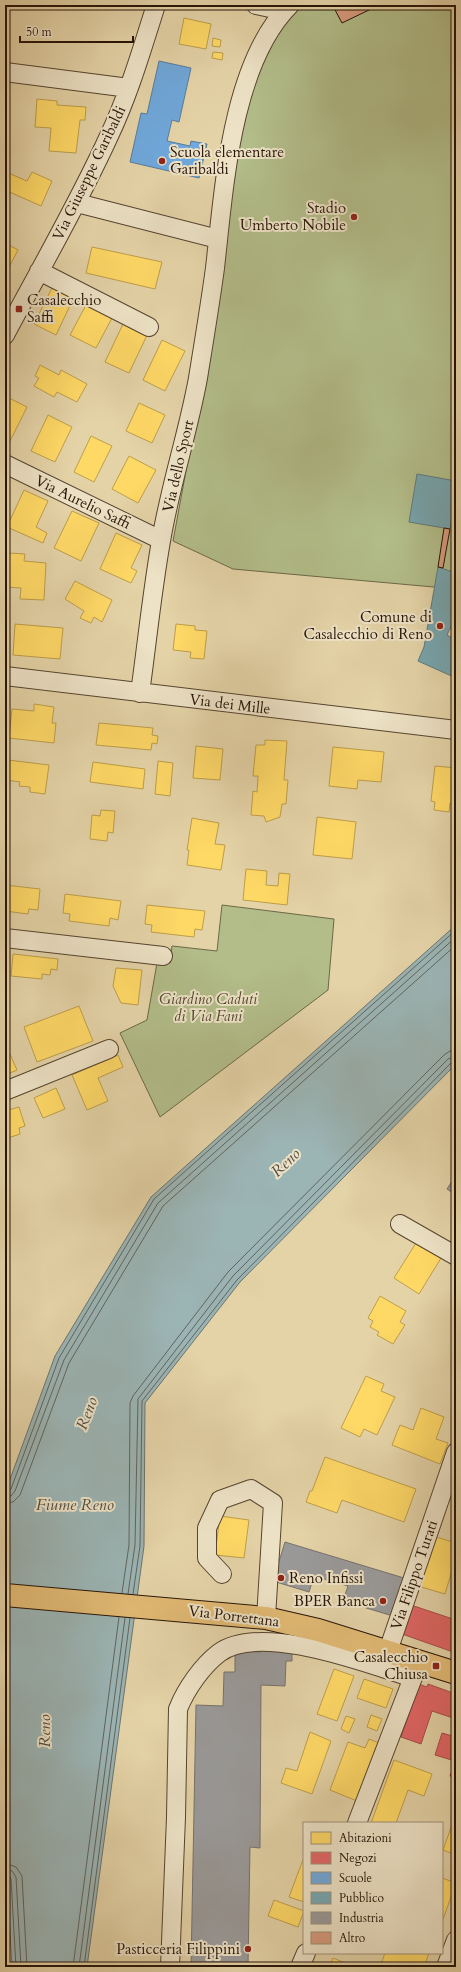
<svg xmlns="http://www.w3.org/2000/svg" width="461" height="1972" font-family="Cardo,serif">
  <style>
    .green { fill: #b2bd89; stroke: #6c6848 }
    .water { fill: #9bb4b4; stroke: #6c746f }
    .homes { fill: #ffd966; stroke: #be9e4a }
    .shops { fill: #e06666; stroke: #a84d4a }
    .schools { fill: #6fa8dc; stroke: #597c9c }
    .public { fill: #76a5af; stroke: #5e7a7d }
    .industry { fill: #999; stroke: #76716d }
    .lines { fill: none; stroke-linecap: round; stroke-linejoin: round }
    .shore { stroke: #60645e; stroke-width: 1 }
    .building { fill: #d79b7d; stroke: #261407 }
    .minor-casing { stroke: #56442f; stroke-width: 20 }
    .major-casing { stroke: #261407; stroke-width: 24 }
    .minor { stroke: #ede2c6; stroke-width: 18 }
    .major { stroke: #e2ba74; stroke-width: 22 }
    .poi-dot { fill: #8f2418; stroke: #ede2c6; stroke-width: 1.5 }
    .labels { text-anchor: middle; stroke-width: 4; stroke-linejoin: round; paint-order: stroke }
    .poi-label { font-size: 15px; fill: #261407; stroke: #ede2c6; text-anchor: end }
    .street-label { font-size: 15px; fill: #261407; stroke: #ede2c6 }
    .park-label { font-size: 15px; font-style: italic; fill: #50472e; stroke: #ede2c6 }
    .water-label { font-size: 16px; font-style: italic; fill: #4f4c44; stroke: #ede2c6 }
  </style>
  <rect width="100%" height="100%" fill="#e4d3a7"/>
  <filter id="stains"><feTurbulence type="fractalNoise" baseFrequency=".005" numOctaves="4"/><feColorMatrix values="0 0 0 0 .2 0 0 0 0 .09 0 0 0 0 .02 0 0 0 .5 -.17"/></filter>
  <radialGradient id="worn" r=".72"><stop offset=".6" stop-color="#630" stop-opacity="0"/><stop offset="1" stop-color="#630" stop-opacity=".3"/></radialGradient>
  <!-- green -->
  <path class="green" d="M276 5H456V589L233 569 173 541 196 417 223 188Z
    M222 905 334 919 328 990 160 1117 120 1033 147 1020 157 963H170L172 946 217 951Z"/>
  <!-- water -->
  <path class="water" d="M456 925V1064L240 1282 145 1403 144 1546 87 1967H12L5 1843V1493L55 1356 151 1197Z"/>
  <!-- homes -->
  <path class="homes" d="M76 5H95L94 9 76 8Z
    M184 18 211 24 206 49 179 44Z
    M213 38 221 40 220 47 212 46Z
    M213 52 223 53 222 60 212 58Z
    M5 95H9L5 130Z
    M37 99 57 101V105L86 107 85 120H80L76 153 49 151 51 128 35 127Z
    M6 172 27 181 32 172 52 181 41 206 5 190Z
    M5 243 18 250 6 273 5 272Z
    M92 247 162 262 155 289 86 273Z
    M53 286 74 297 56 335 34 324Z
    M86 305 112 318 96 348 70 335Z
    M124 322 148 333 129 373 105 362Z
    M162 340 185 351 165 391 143 380Z
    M40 365 59 375 61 370 87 384 77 402 57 392 54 397 34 386 39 378 35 376Z
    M5 396 27 407 9 443 5 441Z
    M139 403 165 415 152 443 126 431Z
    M48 415 72 427 55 462 31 451Z
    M91 436 112 446 94 482 74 472Z
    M129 456 156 470 138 503 112 489Z
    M24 490 48 501 36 527 47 533 43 543 7 527Z
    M72 511 99 523 81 561 54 548Z
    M116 533 142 545 131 568 137 571 131 583 100 569Z
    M8 553 25 554 24 561 46 563 44 600 20 599 21 588 6 587Z
    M75 581 112 600 102 622 94 617 91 623 80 618 84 611 65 599Z
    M15 624 63 628 60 659 13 655Z
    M176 624 195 626V630L207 631 204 659 190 658 191 652 173 650Z
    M34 704 54 707 52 723H56L54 743 9 738 12 709 34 711Z
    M99 723 153 728 152 735 158 736 157 744 152 743 151 750 96 745Z
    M265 740 287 741 284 780H288L286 804H282L280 817 266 822 264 816 251 815 253 791 257 792 258 776H253L256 745H265Z
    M196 746 223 749 220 780 193 778Z
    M333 747 384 752 381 782 358 780 357 789 329 786Z
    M8 760 49 765 45 794 30 792V787L19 786 20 782 6 780Z
    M158 761 173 763 170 796 155 794Z
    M93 762 145 769 143 789 90 782Z
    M435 766 456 768V804L450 803 449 812 434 810 435 802 431 801Z
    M101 810 115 811 113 833 108 832 107 841 90 839 92 815 100 816Z
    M317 817 356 822 352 859 313 855Z
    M192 818 219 823 215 844 225 845 221 870 187 865 189 850H187Z
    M246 869 267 871 266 885 278 886 279 873 290 874 287 905 243 900Z
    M5 885 40 889 38 910 29 909 28 914 5 911Z
    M65 894 121 901 118 920 110 918 109 926 69 921 70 914 63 913Z
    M147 905 205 911 202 930 195 929 194 937 151 932 152 925 145 924Z
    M13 954 58 959 57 970 51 969 50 975 42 974V979L11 976Z
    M116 968 142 970 138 1005 121 1003 113 986Z
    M79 1006 93 1041 37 1062 24 1027Z
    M5 1043 17 1070 5 1075Z
    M118 1055 123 1067 98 1078 108 1101 87 1110 72 1075Z
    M56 1088 65 1109 43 1118 34 1098Z
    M19 1107 25 1126 19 1128 20 1134 5 1139V1111Z
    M456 1216V1234L452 1232 455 1226 451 1224Z
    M416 1243 441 1258 419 1294 394 1278Z
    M380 1296 406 1311 400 1322 405 1325 393 1344 377 1335 379 1332 370 1327 373 1321 368 1318Z
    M366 1376 384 1384 381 1391 395 1397 377 1435 364 1429 360 1437 341 1428Z
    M421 1408 444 1417 436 1439 448 1443 440 1464 392 1445 400 1425 413 1430Z
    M325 1457 416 1489 404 1522 342 1500 337 1513 306 1502 310 1491H312Z
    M220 1516 249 1520 244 1558 215 1555Z
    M433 1536 456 1543V1564H454L445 1594 418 1586Z
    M334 1669 354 1676 337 1721 317 1714Z
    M364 1679 393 1689 386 1708 357 1698Z
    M371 1715 382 1719 377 1731 367 1727Z
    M346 1716 355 1719 349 1733 341 1729Z
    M310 1732 331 1741 312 1794 281 1783 286 1768 297 1771Z
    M369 1739 379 1743 357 1801 330 1790 348 1742 365 1748Z
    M394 1760 432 1774 424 1796 408 1790 396 1823H371Z
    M453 1822 456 1823V1855L443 1850Z
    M304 1857V1902L289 1897Z
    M442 1878 456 1883 442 1922Z
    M274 1900 304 1911 298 1927 268 1916Z
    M385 1953H429L424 1967H380Z
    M333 1958 355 1967H329Z"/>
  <!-- shops -->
  <path class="shops" d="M411 1605 456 1620V1653L402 1634Z
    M419 1684 427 1687 428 1684 456 1694V1719L432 1711 421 1744 401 1737Z
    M442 1733 456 1737V1778L450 1776 455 1761 435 1755Z"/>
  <!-- schools -->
  <path class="schools" d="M159 61 191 68 179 122 172 120 167 141 190 146 191 141 207 144 199 178 130 162 141 113 147 114Z"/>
  <!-- public -->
  <path class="public" d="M417 474 456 481V495L450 529 409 522Z
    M438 567 456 573V616L447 635 456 640V678L418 661 424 647Z"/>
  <!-- industry -->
  <path class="industry" d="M456 1175V1195L447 1189Z
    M285 1542 404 1578 393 1616 343 1601 348 1586 314 1576 309 1592 273 1581Z
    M262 1649H292V1661H286L285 1686 261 1685 260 1848 250 1847 248 1967H191L196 1705 223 1706 224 1672H235V1651L261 1652Z"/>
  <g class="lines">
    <!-- shore -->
    <path class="shore" d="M5 1492 11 1489 59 1358 154 1199 456 930
      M5 1497 11 1496 15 1491 64 1360 158 1203 456 937
      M5 1503 13 1502 20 1495 69 1363 163 1206 456 945
      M122 1593 129 1545 130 1403 133 1396 228 1272 444 1055 450 1051 456 1050
      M128 1594 135 1545 138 1399 233 1276 448 1059 456 1056
      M133 1594 140 1546 142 1401 237 1280 451 1063 456 1061
      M5 1863 16 1867 22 1876 27 1967
      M5 1869 12 1871 16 1877 21 1967
      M5 1874 9 1875 11 1879 16 1967
      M73 1967 119 1617
      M79 1967 125 1618
      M84 1967 130 1618"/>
  </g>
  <!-- building -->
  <path class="building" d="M336 5H388L371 9 342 23 333 6Z
    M444 528 450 529 443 568 438 567Z"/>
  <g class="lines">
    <!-- minor casing -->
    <g class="minor-casing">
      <path id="minor" d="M256 5 284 11
        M5 72 129 88
        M77 203 218 239
        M39 271 149 327
        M5 335C40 269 78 204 109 136 129 94 142 49 156 5
        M5 464 161 540
        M5 676 456 730
        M140 693C147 643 152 592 161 541 170 486 188 433 198 378 204 341 210 305 215 268 224 189 231 64 290 5
        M5 938 163 956
        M5 1091 109 1049
        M400 1224 456 1256
        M222 1574 207 1558V1528L220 1500 251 1489 273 1503 266 1618
        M388 1651 456 1452
        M357 1823 417 1667
        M170 1967 176 1817 178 1709C186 1689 202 1666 219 1653 261 1622 368 1664 413 1678
        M300 1967 306 1953
        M446 1967 456 1940"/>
    </g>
    <!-- major casing -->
    <g class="major-casing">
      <path id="major" d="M5 1595 266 1618 318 1630 456 1673"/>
    </g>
    <!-- minor -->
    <use href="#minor" class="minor"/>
    <!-- major -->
    <use href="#major" class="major"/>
  </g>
  <!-- markers -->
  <g class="poi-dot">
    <circle cx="162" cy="161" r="4"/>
    <circle cx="354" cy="217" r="4"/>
    <rect x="15" y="305" width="8" height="8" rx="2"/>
    <circle cx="440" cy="626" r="4"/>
    <circle cx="281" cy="1578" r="4"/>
    <circle cx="383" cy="1601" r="4"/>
    <rect x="432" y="1662" width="8" height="8" rx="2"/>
    <circle cx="248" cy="1949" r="4"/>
  </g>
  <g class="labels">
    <!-- poi labels -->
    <g class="poi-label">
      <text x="170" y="157" text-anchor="start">Scuola elementare<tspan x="170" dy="17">Garibaldi</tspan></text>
      <text x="346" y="213">Stadio<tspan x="346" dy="17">Umberto Nobile</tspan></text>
      <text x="27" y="305" text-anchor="start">Casalecchio<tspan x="27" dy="17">Saffi</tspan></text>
      <text x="432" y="622">Comune di<tspan x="432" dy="17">Casalecchio di Reno</tspan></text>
      <text x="289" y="1583" text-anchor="start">Reno Infissi</text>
      <text x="375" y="1606">BPER Banca</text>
      <text x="428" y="1662">Casalecchio<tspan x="428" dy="17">Chiusa</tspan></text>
      <text x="240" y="1954">Pasticceria Filippini</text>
    </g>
    <!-- street labels -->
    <g class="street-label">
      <text transform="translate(89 173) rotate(-64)" y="5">Via Giuseppe Garibaldi</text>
      <text transform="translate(178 466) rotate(-77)" y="5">Via dello Sport</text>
      <text transform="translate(83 502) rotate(26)" y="5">Via Aurelio Saffi</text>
      <text transform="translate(230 704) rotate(7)" y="5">Via dei Mille</text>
      <text transform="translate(414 1575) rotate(-71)" y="5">Via Filippo Turati</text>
      <text transform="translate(234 1616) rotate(7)" y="5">Via Porrettana</text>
    </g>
    <!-- park labels -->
    <g class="park-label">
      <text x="208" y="1004">Giardino Caduti<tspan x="208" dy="17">di Via Fani</tspan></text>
    </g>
    <!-- water labels -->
    <g class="water-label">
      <text transform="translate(285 1162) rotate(-44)" y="6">Reno</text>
      <text transform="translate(86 1413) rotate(-69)" y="6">Reno</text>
      <text x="75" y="1510">Fiume Reno</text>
      <text transform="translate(44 1731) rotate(-90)" y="6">Reno</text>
    </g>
  </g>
  <!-- margin -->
  <rect width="461" height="1972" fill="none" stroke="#e4d3a7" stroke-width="20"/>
  <rect x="6" y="6" width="449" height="1960" fill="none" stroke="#261407" stroke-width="2"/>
  <rect x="10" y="10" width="441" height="1952" fill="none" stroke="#261407"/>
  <!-- legend -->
  <rect x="303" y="1822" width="140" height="132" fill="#ede2c6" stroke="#9d907a"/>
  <rect x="311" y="1832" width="20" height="12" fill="#ffd966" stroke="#9d907a"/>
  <text x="339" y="1842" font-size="12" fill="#261407">Abitazioni</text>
  <rect x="311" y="1852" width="20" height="12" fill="#e06666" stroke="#9d907a"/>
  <text x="339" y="1862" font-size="12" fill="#261407">Negozi</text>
  <rect x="311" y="1872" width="20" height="12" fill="#6fa8dc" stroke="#9d907a"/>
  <text x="339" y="1882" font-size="12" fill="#261407">Scuole</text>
  <rect x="311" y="1892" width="20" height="12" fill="#76a5af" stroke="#9d907a"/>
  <text x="339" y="1902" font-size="12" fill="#261407">Pubblico</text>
  <rect x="311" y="1912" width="20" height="12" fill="#999999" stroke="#9d907a"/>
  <text x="339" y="1922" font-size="12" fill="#261407">Industria</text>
  <rect x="311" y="1932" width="20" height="12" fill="#d79b7d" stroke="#9d907a"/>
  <text x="339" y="1942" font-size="12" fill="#261407">Altro</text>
  <!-- scale -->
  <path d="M20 36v6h113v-6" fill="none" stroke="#261407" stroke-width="2"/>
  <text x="26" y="36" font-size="12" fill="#261407" stroke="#ede2c6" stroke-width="3" paint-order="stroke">50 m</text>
  <rect width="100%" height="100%" filter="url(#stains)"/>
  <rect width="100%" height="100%" fill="url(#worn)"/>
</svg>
